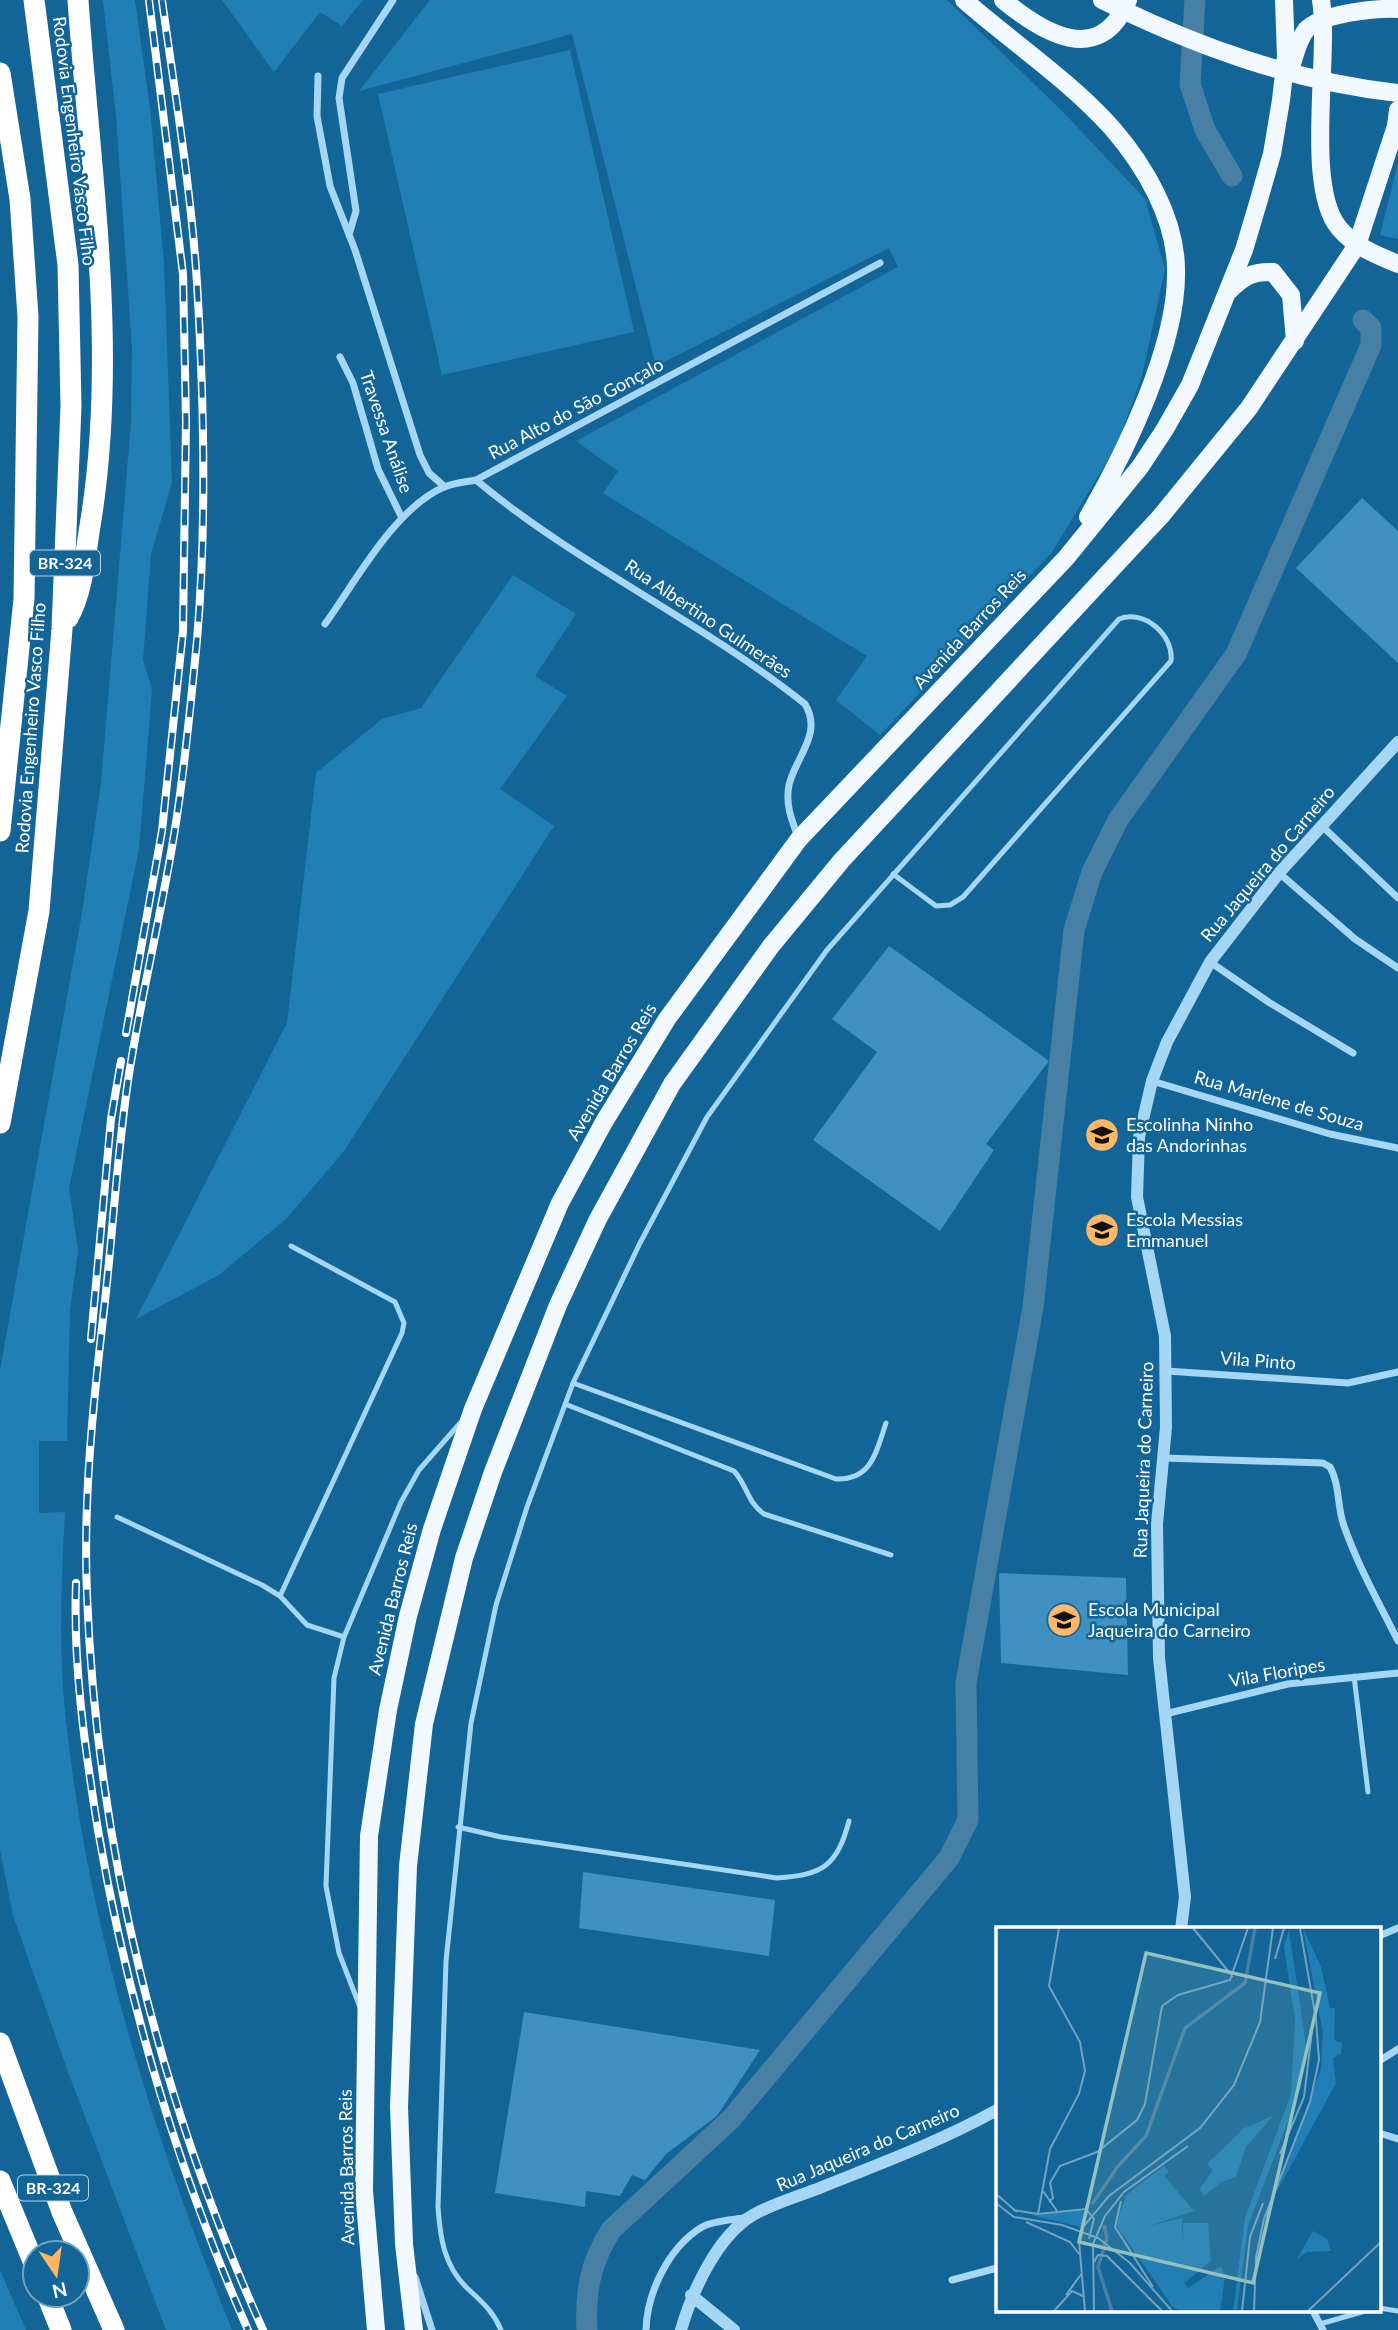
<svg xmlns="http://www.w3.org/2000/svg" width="1398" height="2330" font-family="Lato,sans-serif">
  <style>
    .green { fill: #227fb5 }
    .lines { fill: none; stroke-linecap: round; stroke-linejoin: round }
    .canal { stroke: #4780a4; stroke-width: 21 }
    .building { fill: #4091c1 }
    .service { stroke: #a5d6f3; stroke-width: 5 }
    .minor { stroke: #a5d6f3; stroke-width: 7 }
    .tertiary { stroke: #a5d6f3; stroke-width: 12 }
    .primary { stroke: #f1f9ff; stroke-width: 18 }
    .motorway { stroke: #fff; stroke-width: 21 }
    .rail-casing { stroke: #fff; stroke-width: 8 }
    .rail { stroke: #136598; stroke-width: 5; stroke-dasharray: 16; stroke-linecap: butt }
    .primary-bridge { stroke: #f1f9ff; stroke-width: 18 }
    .labels { text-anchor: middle; stroke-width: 5; stroke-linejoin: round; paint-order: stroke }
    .shield { fill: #136598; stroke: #b8d1e0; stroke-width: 2 }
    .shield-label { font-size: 16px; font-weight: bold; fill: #fff }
    .street-label { font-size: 18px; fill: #fff; stroke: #136598 }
    .poi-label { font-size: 18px; fill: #fff; stroke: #136598; text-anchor: start }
    .inset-river { fill: none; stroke: #4780a4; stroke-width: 3.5 }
    .inset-road { fill: none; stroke: #71a3c1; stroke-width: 2 }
    .view { fill: #93c1be; fill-opacity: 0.15; stroke: #93c1be; stroke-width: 3.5 }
    .inset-edge { fill: none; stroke: #fff; stroke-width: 3.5 }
  </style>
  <rect width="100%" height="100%" fill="#136598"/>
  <!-- green -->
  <path class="green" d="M103 0H135L150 108 164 264 172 483 151 554 143 660 152 689 139 849 69 1188 78 1250 70 1310 67 1441H39V1513L65 1512C61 1584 58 1658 67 1729 90 1936 154 2138 232 2330H166L68 2072 13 1915 0 1850V1370L82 913 101 783 131 422 132 347 116 116Z
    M222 0H363L342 26 320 12 274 72Z
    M430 0H947L1063 112 1145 199 1165 269 1142 376 1117 445 1052 552 880 735 836 700 867 656 603 493 618 471 576 441 898 267 889 248 656 366 572 34 359 91Z
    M570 50 634 332 442 375 378 94Z
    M1398 163V239L1380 235Z
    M513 575 576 614 535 676 567 696 500 789 554 826 344 1151 287 1218 219 1275 136 1319 287 1023 316 773 382 719 421 708Z
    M0 2270 26 2330H0Z"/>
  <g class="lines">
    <!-- canal -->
    <path class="canal" d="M1195 0 1190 84 1205 130 1232 176
      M587 2330C585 2292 590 2263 611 2230L731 2119 949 1858 968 1820 966 1683 1033 1307 1074 930 1092 872 1118 820 1236 654 1371 345V328L1363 320"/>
  </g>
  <!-- building -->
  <path class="building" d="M1362 498 1398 531V663L1296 568Z
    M889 946 1049 1061 986 1144 994 1150 940 1231 813 1140 877 1052 832 1019Z
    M999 1573 1126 1578 1128 1675 1001 1663Z
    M583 1872 775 1900 769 1956 579 1928Z
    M524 2012 760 2050 717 2116 666 2154 645 2180 632 2175 620 2196 586 2191 585 2207 495 2193Z"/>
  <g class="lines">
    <!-- service -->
    <path class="service" d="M573 1383 836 1479C872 1480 876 1452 886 1423
      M565 1404 734 1471C747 1485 747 1502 764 1514L891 1555
      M117 1517 262 1585 280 1596 307 1625 344 1637
      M280 1596 402 1333 404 1323 395 1302 291 1246
      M1354 1676 1368 1792
      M458 1827 501 1837 777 1878C823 1875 837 1866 849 1821
      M360 2007 339 1953 326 1886 334 1678 344 1637 401 1502 419 1470 461 1422
      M1379 2308 1398 2311
      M1320 2324 1365 2311
      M501 2330C493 2311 482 2302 467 2288 444 2266 440 2237 438 2207L446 1961 471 1723 496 1605 527 1507 573 1383 640 1243 707 1117 827 950 1119 619C1144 609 1174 635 1171 661L963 897 950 905 936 906 893 874"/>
    <!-- minor -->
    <path class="minor" d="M318 76 317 116 330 186 355 250 420 455 429 473 445 487
      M349 235 356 211 339 98 342 78 393 0
      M340 357 353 383 378 469 402 518
      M476 480C578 565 701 621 805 704 823 734 796 756 789 785 785 805 792 821 799 839
      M325 624C356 581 395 508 444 487 454 483 466 482 476 480L880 263
      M1322 826 1398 898
      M1279 873 1355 939 1398 968
      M1210 962 1270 1003 1353 1053
      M1152 1081 1330 1134 1398 1148
      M1166 1371 1348 1383 1398 1372
      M1163 1458 1323 1463 1330 1467C1340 1485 1337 1507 1344 1526 1358 1566 1379 1603 1398 1641
      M1165 1714 1288 1684 1398 1673
      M1379 1936 1398 1928
      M1379 2061 1398 2049
      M1379 2133 1398 2139
      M415 2277 432 2330
      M952 2280 997 2268
      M1313 2311 1323 2330
      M646 2330C647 2292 669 2247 702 2227 712 2221 731 2220 744 2218"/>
    <!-- tertiary -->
    <path class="tertiary" d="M1181 1929 1185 1897 1159 1658 1157 1524 1166 1427 1165 1336 1137 1197 1139 1137 1152 1081 1167 1042 1210 962 1279 873 1398 742
      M691 2295 734 2330
      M681 2330C692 2292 717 2236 753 2215 774 2203 800 2196 822 2187 882 2163 941 2141 997 2110"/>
    <!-- primary -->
    <path class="primary" d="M964 0C1012 42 1069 80 1112 128 1145 166 1176 219 1176 270 1178 345 1125 453 1088 517
      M1003 0C1043 33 1100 68 1128 0
      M1321 0C1330 56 1304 186 1339 228 1354 246 1376 255 1398 264
      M1291 67C1295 55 1298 40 1306 30 1322 13 1376 8 1398 9
      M1229 291C1243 277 1252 271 1273 272L1291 295 1295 341
      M376 2330 364 2191 369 1836 388 1710 408 1616 432 1529 473 1409 560 1203 604 1122 667 1019 799 839 1066 558 1140 467 1165 429 1190 385 1244 250 1258 203 1272 154 1281 100 1286 56 1284 0
      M414 2330 404 2244 399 2107 408 1866 424 1724 464 1558 493 1472 558 1305 598 1219 672 1084 771 946 842 860 1161 516 1249 408 1357 245 1396 126 1398 110"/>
    <!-- motorway -->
    <path class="motorway" d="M0 73 20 199 28 317 24 599 0 831
      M68 618C83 591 85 556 90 526 119 351 90 175 78 0
      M0 1123 39 911 62 629 71 406 68 265 34 0
      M0 2043 62 2212 114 2330
      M0 2181 35 2266
      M47 2295 61 2330"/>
    <!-- rail casing -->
    <g class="rail-casing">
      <path id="rail" d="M162 0C175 94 191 189 197 283 204 399 207 524 197 640 191 702 185 766 175 829 162 911 142 992 129 1074 117 1152 113 1232 104 1310 93 1405 83 1499 87 1595 97 1848 159 2099 263 2330
        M126 1033 162 831 183 631 186 421 183 274 149 0
        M91 1339 111 1119 121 1061
        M76 1583C73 1666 85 1749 98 1830 128 2004 177 2169 248 2330"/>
    </g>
    <!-- rail -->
    <use href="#rail" class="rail"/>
    <!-- primary-bridge -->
    <path class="primary-bridge" d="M1102 0C1197 47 1292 81 1398 93"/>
  </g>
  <!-- icons -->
  <defs>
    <g id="school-disc" transform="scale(1.75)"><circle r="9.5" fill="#ffb767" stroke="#136598"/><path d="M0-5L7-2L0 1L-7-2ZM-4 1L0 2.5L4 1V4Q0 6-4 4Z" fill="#111"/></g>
  </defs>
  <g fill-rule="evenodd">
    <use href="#school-disc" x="1102" y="1135"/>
    <use href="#school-disc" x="1102" y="1230"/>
    <use href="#school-disc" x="1064" y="1620"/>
  </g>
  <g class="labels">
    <!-- shield labels -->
    <g class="shield">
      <rect x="30" y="550.5" width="70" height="25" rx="5"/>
      <rect x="18" y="2175.5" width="70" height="25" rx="5"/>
    </g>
    <g class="shield-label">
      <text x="65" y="569">BR-324</text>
      <text x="53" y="2194">BR-324</text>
    </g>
    <!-- street labels -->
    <g class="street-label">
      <text transform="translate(74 141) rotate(83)" y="6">Rodovia Engenheiro Vasco Filho</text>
      <text transform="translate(576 409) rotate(-28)" y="6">Rua Alto do São Gonçalo</text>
      <text transform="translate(386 432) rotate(71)" y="6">Travessa Análise</text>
      <text transform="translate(708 619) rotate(34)" y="6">Rua Albertino Gulmerães</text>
      <text transform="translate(970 629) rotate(-47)" y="6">Avenida Barros Reis</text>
      <text transform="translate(31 728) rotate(-86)" y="6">Rodovia Engenheiro Vasco Filho</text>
      <text transform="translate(1268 864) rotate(-50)" y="6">Rua Jaqueira do Carneiro</text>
      <text transform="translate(612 1072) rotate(-59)" y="6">Avenida Barros Reis</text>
      <text transform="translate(1279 1101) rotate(16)" y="6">Rua Marlene de Souza</text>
      <text transform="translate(1258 1361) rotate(4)" y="6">Vila Pinto</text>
      <text transform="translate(1144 1460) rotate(-88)" y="6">Rua Jaqueira do Carneiro</text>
      <text transform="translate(393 1599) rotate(-76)" y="6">Avenida Barros Reis</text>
      <text transform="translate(1277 1673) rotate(-10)" y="6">Vila Floripes</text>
      <text transform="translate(868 2148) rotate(-23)" y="6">Rua Jaqueira do Carneiro</text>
      <text transform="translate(347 2167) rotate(-91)" y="6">Avenida Barros Reis</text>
    </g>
    <!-- poi labels -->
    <g class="poi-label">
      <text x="1126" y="1131">Escolinha Ninho<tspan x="1126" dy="21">das Andorinhas</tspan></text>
      <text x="1126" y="1226">Escola Messias<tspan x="1126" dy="21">Emmanuel</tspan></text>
      <text x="1088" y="1616">Escola Municipal<tspan x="1088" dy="21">Jaqueira do Carneiro</tspan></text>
    </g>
  </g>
  <!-- overview -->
  <g transform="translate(996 1927)">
    <rect width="385" height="385" fill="#136598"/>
    <path d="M307 1 325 40 334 81H339L338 113 346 116 345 126 337 131 340 156 274 277 325 142 327 106ZM293 4 310 117 305 160 252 299 241 384H237L249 291 295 167 299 94 288 19ZM278 188 250 220 240 250 225 255 209 269 203 263 217 243 211 237 247 202ZM168 239 173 245 168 249 198 284 153 299 186 291 187 322V296H212L215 334 188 356 192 361 225 339 229 350 224 384H184L176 379 120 298 130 268ZM84 283 92 287 85 300 35 288ZM317 304 331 312 335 324 311 325 301 332Z" fill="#227fb5"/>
    <path class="inset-river" d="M96 277 122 239 150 209 189 101 249 56 259 1M108 298 111 311 102 340 116 384"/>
    <path class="inset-road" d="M197 1 237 50M279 32 288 1M284 227 308 170 316 104M47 264 61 284M0 267 21 285M125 274 119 300 157 360M53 275 57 271 54 256 64 239 101 225 141 193 149 177 166 79 182 68 234 53 252 1M0 276 18 290 66 298 102 311 134 336 176 384M17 283 42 287 90 282 98 292 93 312M42 287 54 222 83 167 89 144 84 115 53 59 63 1M30 295 74 315 83 327M98 335 102 328 111 329 166 384M70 368 86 346M58 384 76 364 89 370M89 384 83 314 87 300 113 269 204 201 238 158 264 95 277 1M98 384 97 317 109 289 128 265 192 219M246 384 254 310 267 276M258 384 260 330 268 292 314 175 323 133 320 92 304 1M312 384 385 315"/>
    <path class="view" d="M150 26 324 66 257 356 83 315Z"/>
    <rect width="385" height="385" class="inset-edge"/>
  </g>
  <!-- north arrow -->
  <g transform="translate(56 2274) rotate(167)"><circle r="33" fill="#136598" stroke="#71a3c1" stroke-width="2"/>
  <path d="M0-5L12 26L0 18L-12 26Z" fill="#ffb767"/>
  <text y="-10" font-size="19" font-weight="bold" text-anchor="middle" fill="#ffffff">N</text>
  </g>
</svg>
